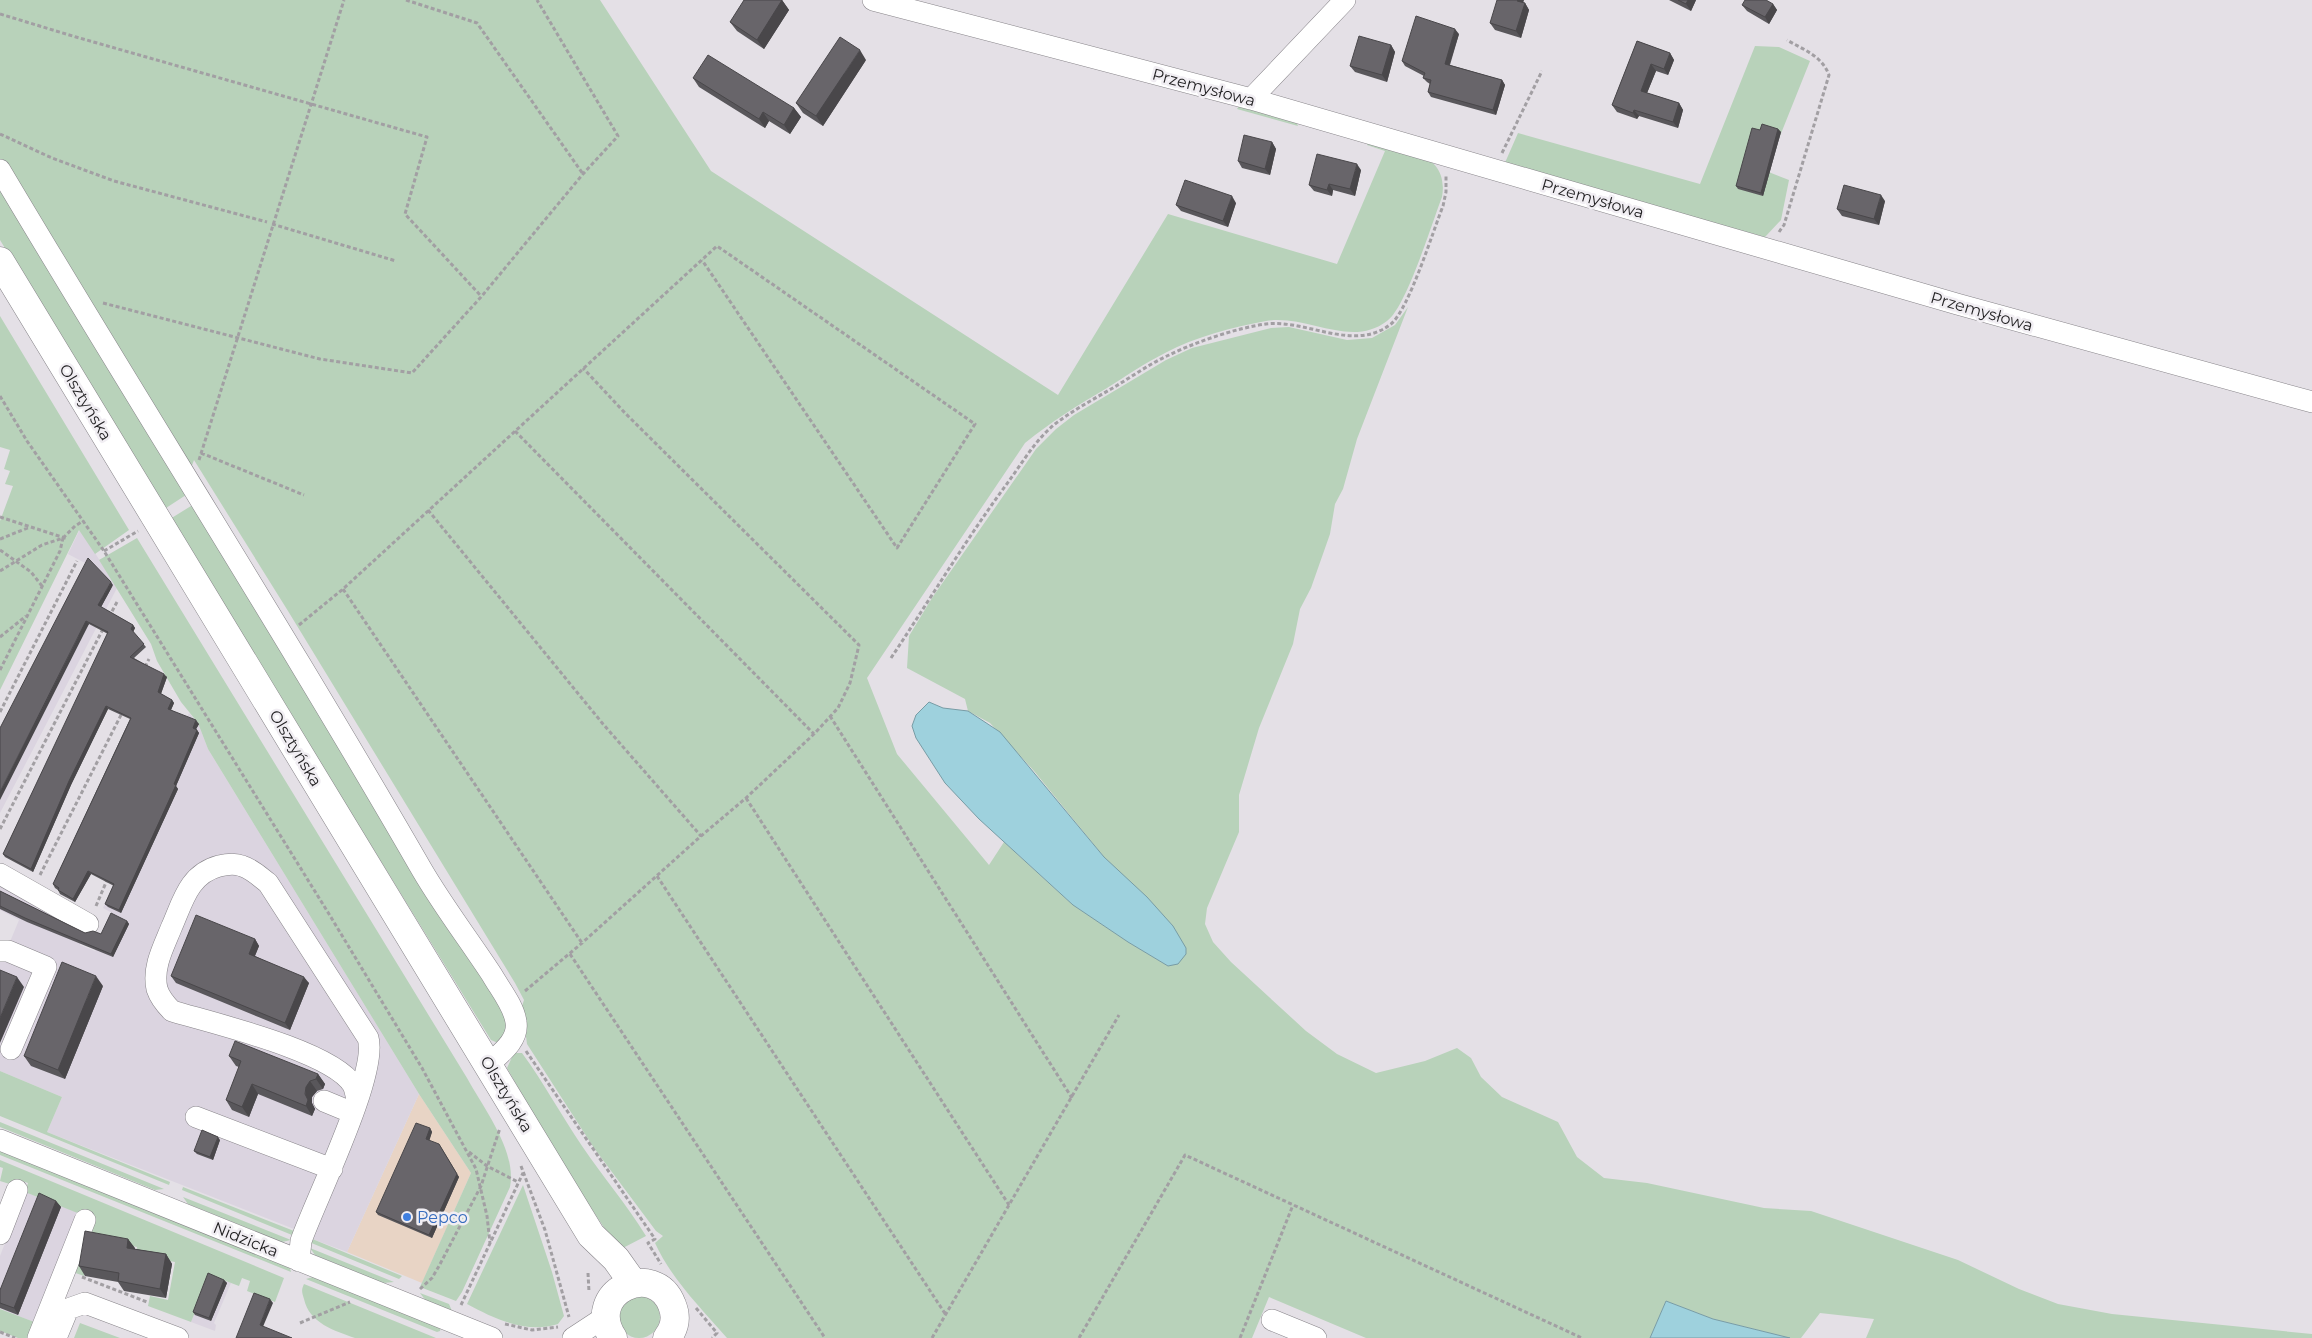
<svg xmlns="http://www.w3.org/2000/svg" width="2312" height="1338" font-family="Montserrat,sans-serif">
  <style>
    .commercial { fill: #e8d4c5 }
    .built { fill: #dbd4e0 }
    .green { fill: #b8d2ba }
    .water { fill: #9ed1dd; stroke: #789ca5 }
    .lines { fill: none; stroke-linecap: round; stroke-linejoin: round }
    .minor-casing { stroke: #878489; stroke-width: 22 }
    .major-casing { stroke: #878489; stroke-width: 29 }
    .path { stroke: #a29fa3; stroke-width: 3; stroke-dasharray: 4 2.5; stroke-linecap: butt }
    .minor { stroke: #fff; stroke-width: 21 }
    .major { stroke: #fff; stroke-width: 28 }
    .wall { fill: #59575b }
    .shaded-wall { fill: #49474a }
    .building { fill: #68656a; stroke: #49474a }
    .shop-dot { fill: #3f7fe0; stroke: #f1eef3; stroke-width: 2 }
    .labels { text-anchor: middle; stroke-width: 5; stroke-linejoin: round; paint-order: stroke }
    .street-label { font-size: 16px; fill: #201f21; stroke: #f1eef3 }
    .shop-label { font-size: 16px; fill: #366cbe; stroke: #f1eef3; text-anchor: start }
  </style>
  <rect width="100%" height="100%" fill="#e4e0e6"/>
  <!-- commercial -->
  <path class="commercial" d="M419 1094 471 1173 422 1283 347 1252Z"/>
  <!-- built -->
  <path class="built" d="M80 529 117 588 0 813V728L85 563 68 554Z
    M189 713 198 723 208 749 419 1094 347 1252 310 1238 320 1214 302 1208 294 1229 47 1132 62 1097 0 1071V961H2L19 920 0 910V886L88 927 80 945 95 951 112 913 103 908Z
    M25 1192 79 1213 37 1323 0 1309V1256Z
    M210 1274 231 1283 214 1323 216 1325 215 1331 191 1322Z"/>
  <!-- green -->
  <path class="green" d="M0 0H600L711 171 1058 395 1168 214 1337 264 1385 151 1367 145 1369 140C1402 150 1450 151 1442 197 1432 223 1406 308 1387 321 1351 349 1307 314 1266 321 1233 327 1195 337 1165 353 1145 363 1126 376 1107 388 1078 405 1051 422 1025 443L867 678 897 754 989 865 1004 842 1073 905 1128 942 1168 966 1122 875 1104 857 1034 771 990 723 968 711 965 699 907 668 909 636 932 598 1036 449 1056 429 1074 415 1166 360 1192 348 1271 328 1289 327 1347 340 1372 338 1395 325 1408 307 1357 439 1343 489 1335 504 1330 534 1311 588 1300 609 1293 644 1259 728 1239 795V832L1207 908 1205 924 1213 942 1231 962 1306 1031 1337 1054 1376 1073 1425 1061 1457 1048 1471 1058 1481 1077 1502 1097 1558 1122 1577 1157 1604 1178 1647 1183 1764 1208 1811 1211 1958 1260 2019 1289 2058 1304 2112 1314 2312 1334V1338H1866L1874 1319 1820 1313 1801 1338H1790L1713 1319 1666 1301 1650 1338H1366L1269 1297 1252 1338H727C701 1308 672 1280 655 1243L663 1236 656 1231 594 1148 527 1044 522 1006 524 1000 515 983 288 611 194 460 191 468 0 162Z
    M1755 46 1779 47 1810 61 1766 171 1789 180 1781 220 1765 237 1504 165 1518 133 1700 184Z
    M1241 103 1295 118 1298 126 1237 109Z
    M0 179 186 495 166 508 124 443 0 240Z
    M0 316 129 530 95 554 79 530 0 690V521L13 486 5 484 10 471 4 469 10 450 0 447Z
    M191 506H196L494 994 510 1028 498 1043 491 1040 170 519Z
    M137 538 467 1078C484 1109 517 1151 510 1187L462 1292 456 1301 420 1287 471 1173 419 1094 208 749 198 723 181 702 157 661 151 644 99 560Z
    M514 1053H522C544 1083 561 1115 582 1146 603 1177 627 1205 646 1236L619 1250 561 1163 507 1068Z
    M0 1071 62 1097 47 1132 170 1182 169 1185 0 1116Z
    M0 1122 164 1189 155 1190 0 1127Z
    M0 1151 290 1268 291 1272 0 1155Z
    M0 1160 284 1278 275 1302 247 1291 250 1281 242 1278 239 1286 210 1275 191 1322 148 1306 150 1296 168 1300 175 1262 136 1255 137 1247 92 1238 84 1276 70 1271 90 1218 25 1192 28 1183 19 1180 16 1186 0 1181 3 1168 0 1167Z
    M523 1185 552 1272 564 1316 558 1324C526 1334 495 1319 467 1304Z
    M183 1187 294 1231 292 1235 182 1190Z
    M183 1197 291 1240 282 1242 188 1204Z
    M310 1238 402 1276 399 1279 309 1242Z
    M310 1248 394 1282 383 1283 315 1255Z
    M316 1276 441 1327 440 1331 437 1332 306 1279Z
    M304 1284 436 1338H355C335 1331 309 1323 304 1299 302 1293 301 1290 304 1284Z
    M420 1293 449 1304 452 1311 426 1301Z
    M618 1317a21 21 0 1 1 42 0a21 21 0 1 1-42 0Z
    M0 1309 37 1323 30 1338H18L0 1331Z
    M80 1323 120 1338H74Z"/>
  <!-- water -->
  <path class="water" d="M929 702 943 708 968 711 1000 732 1104 857 1147 897 1173 926 1186 948V954L1178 964 1168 966 1128 942 1073 905 979 819 945 783 916 738 912 726 916 715Z
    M1666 1301 1713 1319 1790 1338H1650Z"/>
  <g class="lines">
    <!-- minor casing -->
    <g class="minor-casing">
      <path id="minor" d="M873 0 1251 99 1957 304 2312 402
        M1251 99 1345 0
        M0 170C139 404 286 634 422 870 443 906 469 940 492 975 500 989 514 1006 516 1022 519 1040 501 1053 489 1064
        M0 874 88 924
        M0 951H8L46 967 11 1049
        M324 1101 353 1113
        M196 1117 332 1169
        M0 1140 492 1338
        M0 1234 17 1190
        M299 1261 301 1241C315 1201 379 1072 368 1038L268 883C260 877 252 869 242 866 235 863 227 864 219 866 189 874 183 901 172 926 164 946 152 967 157 989 160 998 166 1005 172 1011 212 1023 332 1051 353 1085 355 1089 356 1095 357 1100
        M1272 1320 1316 1338
        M38 1338 85 1220
        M56 1338 68 1309 85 1303 178 1338
        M573 1338 605 1317"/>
    </g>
    <!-- major casing -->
    <g class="major-casing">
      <path id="major" d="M0 261 591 1235 616 1259 633 1283
        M613 1338C583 1292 655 1259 672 1305 677 1317 675 1328 667 1338"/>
    </g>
    <!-- path -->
    <path class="path" d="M406 0 477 23 583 174
      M0 14 76 37 427 137 405 214 481 296
      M0 134 52 158 114 181 267 222
      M1502 153 1542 71
      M272 224 396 261
      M1779 232 1784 225 1829 75C1822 56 1804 50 1787 40
      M103 303 320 359 412 373 481 297 583 174 618 136 537 0
      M0 396 27 441 104 551 329 914 422 1068 476 1169 487 1216 490 1243
      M515 431 814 734
      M201 453 304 495
      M199 460 344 0
      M428 510 603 724 701 836
      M0 517 68 539
      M0 539 30 527
      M0 550 31 572 42 586
      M104 551 138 531
      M0 571 42 545 63 538 75 526 83 521
      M343 589 582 943
      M109 617 117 602
      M299 625 343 589 717 246 975 424 897 548 702 260
      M0 637 26 616
      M891 658C929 601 965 541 1006 485 1021 465 1035 440 1055 424 1072 411 1092 400 1111 389 1130 378 1149 364 1169 355 1196 342 1236 328 1266 324 1307 319 1354 353 1391 324 1409 309 1433 231 1443 206L1446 192V175
      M145 667 149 659
      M0 670 60 551 63 538
      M0 712 77 561
      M830 716 1072 1098
      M746 798 1009 1205
      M0 829 103 629
      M40 875 122 713
      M657 876 946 1315
      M96 906 107 880
      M570 954 825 1338
      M525 991 582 943 701 836 746 798 814 734 838 708 850 683 859 645 625 413 583 368
      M526 1051 655 1239 648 1243 661 1264
      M469 1152 487 1166 518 1182
      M521 1166 545 1230 569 1317
      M588 1273 589 1292
      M82 1277 147 1302
      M420 1289 432 1278 439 1266 481 1186 500 1128
      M461 1305 523 1173
      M696 1308 717 1333 712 1338
      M300 1323 350 1302
      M505 1324 532 1330 558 1327
      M0 1332 15 1338
      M932 1338 1119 1015
      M1079 1338 1185 1155 1582 1338
      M1240 1338 1293 1205"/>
    <!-- minor -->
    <use href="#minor" class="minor"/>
    <!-- major -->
    <use href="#major" class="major"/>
  </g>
  <!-- wall -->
  <path class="wall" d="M782 0 789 10 764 49 737 31 730 22Z
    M1669 0H1696L1691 11Z
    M1523 3H1525L1529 10 1521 38 1495 30 1490 23Z
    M1773 4 1777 10 1769 24 1747 11 1742 5Z
    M1459 34 1450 65 1502 80 1505 85 1496 115 1431 97 1428 92 1430 84 1427 82 1423 78 1424 76 1405 66 1402 61Z
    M1637 41 1670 53 1674 60 1668 75 1656 71 1647 93 1679 103 1683 110 1678 128 1639 116 1637 119 1617 112 1612 105Z
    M1391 45 1395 52 1387 82 1355 72 1350 66Z
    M866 60 823 126 803 113 796 103Z
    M693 78 794 108 801 117 790 134 769 121 765 128 699 87Z
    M1778 129 1781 132 1763 196 1738 189 1736 186 1760 130Z
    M1272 142 1276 149 1270 175 1242 168 1238 161Z
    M1361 170 1355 196 1333 190 1332 196 1314 191 1309 185Z
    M1885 201 1879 225 1842 216 1837 209Z
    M1236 203 1228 227 1181 211 1176 205Z
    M113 585 101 607 133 625 135 628 133 632 146 647 134 658 167 677 161 694 172 700 174 703 171 710 199 724 196 729 199 733 176 786 178 789 121 913 108 907 105 904 114 886 91 874 75 902 60 894 58 890 55 888 53 884 130 719 108 709 107 711 71 785 33 872 5 857 3 854 108 634 89 624 0 728Z
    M0 891 85 933 101 934 127 921 129 924 113 957 27 922 0 909Z
    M255 939 259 946 255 956 309 983 290 1030 176 983 171 976Z
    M103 986 65 1079 31 1066 24 1056Z
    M229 1056 318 1074 325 1084 323 1089 317 1091 312 1097V1103L315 1109 312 1116 258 1094 249 1117 232 1110 226 1100 239 1067 236 1066Z
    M430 1128 432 1132 429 1140 459 1177 432 1238 378 1215 376 1212Z
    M220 1140 213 1160 197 1154 194 1151Z
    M56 1201 61 1207 18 1315 0 1308V1290Z
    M128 1239 135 1249 166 1254 172 1264 166 1298 124 1291 118 1282 85 1276 79 1266Z
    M224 1280 227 1283 211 1321 195 1315 193 1312Z"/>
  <!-- shaded-wall -->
  <path class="shaded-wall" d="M782 0 789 10 764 49 757 40Z
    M1518 0H1524L1522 7 1517 1Z
    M1688 0H1696L1691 11 1686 4Z
    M1525 3 1529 10 1521 38 1516 31Z
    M1773 4 1777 10 1769 24 1765 17Z
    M1455 29 1459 34 1448 69 1445 64Z
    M1391 45 1395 52 1387 82 1382 75Z
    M860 50 866 60 823 126 816 116Z
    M1670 53 1674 60 1668 75 1664 69Z
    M1651 64 1656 71 1645 98 1641 91Z
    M1502 80 1505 85 1496 115 1493 110Z
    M1679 103 1683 110 1678 128 1673 122Z
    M794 108 801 117 790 134 784 125Z
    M1634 110 1639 116 1637 119 1633 113Z
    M763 112 769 121 765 128 759 119Z
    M1778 129 1781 132 1763 196 1761 193Z
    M1272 142 1276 149 1270 175 1265 169Z
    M1357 164 1361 170 1355 196 1350 189Z
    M1329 184 1333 190 1332 196 1327 190Z
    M1881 195 1885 201 1879 225 1874 219Z
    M1232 196 1236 203 1228 227 1223 221Z
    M111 582 113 585 100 609 98 605Z
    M86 621 89 624 0 800V792Z
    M133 625 135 628 133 632 131 629Z
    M164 674 167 677 160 696 158 692Z
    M172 700 174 703 170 712 168 709Z
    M106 706 108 709 71 785 33 872 31 869 69 781Z
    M196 720 199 724 195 731 193 728Z
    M197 730 199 733 176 786 178 789 121 913 119 910Z
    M88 871 91 874 75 902 73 899Z
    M127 921 129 924 113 957 111 954Z
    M255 939 259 946 253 960 249 954Z
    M96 976 103 986 65 1079 58 1070Z
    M17 977 24 987 0 1043V1018Z
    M304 977 309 983 290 1030 285 1023Z
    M318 1074 325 1084 323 1089 316 1079Z
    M310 1081 317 1091 312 1097V1103L315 1109 312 1116 306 1106V1087Z
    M252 1084 258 1094 249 1117 242 1107Z
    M430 1128 432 1132 429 1142 426 1139Z
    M218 1137 220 1140 213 1160 210 1157Z
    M439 1144 459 1177 432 1238 429 1235Z
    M56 1201 61 1207 18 1315 14 1308Z
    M128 1239 135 1248 134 1257 127 1248Z
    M166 1254 172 1264 166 1298 160 1289Z
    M224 1280 227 1283 211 1321 209 1318Z
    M270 1299 273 1303 262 1329 260 1325Z"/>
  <!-- building -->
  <path class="building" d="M744 0H782L757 40 730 22Z
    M1497 0H1518L1517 1 1525 3 1516 31 1490 23Z
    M1678 0H1688L1686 4Z
    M1745 0H1766L1773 4 1765 17 1742 5Z
    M1416 16 1455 29 1445 64 1502 80 1493 110 1428 92 1431 80 1423 78 1425 73 1402 61Z
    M1359 36 1391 45 1382 75 1350 66Z
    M840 37 860 50 816 116 796 103Z
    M1637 41 1670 53 1664 69 1651 64 1641 91 1679 103 1673 122 1634 110 1633 113 1612 105Z
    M708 55 794 108 784 125 763 112 759 119 693 78Z
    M1762 124 1778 129 1761 193 1736 186 1752 128 1760 130Z
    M1244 135 1272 142 1265 169 1238 161Z
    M1317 154 1357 164 1350 189 1329 184 1327 190 1309 185Z
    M1185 180 1232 196 1223 221 1176 205Z
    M1844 185 1881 195 1874 219 1837 209Z
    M88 558 111 582 98 605 133 625 131 629 144 644 130 657 164 674 158 692 172 700 168 709 196 720 193 728 197 730 174 784 176 785 119 910 105 904 114 884 88 871 73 899 58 890 59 888 53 884 131 718 106 706 105 708 69 781 31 869 3 854 108 632 86 621 0 792V728Z
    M0 891 85 933 93 931 101 934 111 913 127 921 111 954 25 918 0 906Z
    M196 915 255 939 249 954 304 977 285 1023 171 976Z
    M62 962 96 976 58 1070 24 1056Z
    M0 970 17 977 0 1018Z
    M235 1041 318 1074 316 1079 310 1081 306 1087 305 1094 308 1100 306 1106 252 1084 242 1107 226 1100 241 1061 229 1056Z
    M416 1123 430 1128 426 1139 439 1144 457 1174 429 1235 376 1212Z
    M202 1130 218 1137 210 1157 194 1151Z
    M39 1193 56 1201 14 1308 0 1303V1290Z
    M85 1231 128 1239 127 1248 166 1254 160 1289 118 1281 119 1273 79 1266Z
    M208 1273 224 1280 209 1318 193 1312Z
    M254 1293 270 1299 260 1325 292 1338H236Z"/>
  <!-- markers -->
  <circle class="shop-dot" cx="407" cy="1217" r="5"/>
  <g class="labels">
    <!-- street labels -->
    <g class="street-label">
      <text transform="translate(1204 87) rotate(15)" y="6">Przemysłowa</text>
      <text transform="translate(1593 198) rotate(16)" y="6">Przemysłowa</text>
      <text transform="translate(1982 311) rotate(16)" y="6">Przemysłowa</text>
      <text transform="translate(86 402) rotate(59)" y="6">Olsztyńska</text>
      <text transform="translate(296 748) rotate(59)" y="6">Olsztyńska</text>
      <text transform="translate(507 1094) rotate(59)" y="6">Olsztyńska</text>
      <text transform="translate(246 1239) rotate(22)" y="6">Nidzicka</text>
    </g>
    <!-- shop labels -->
    <g class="shop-label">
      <text x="417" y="1223">Pepco</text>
    </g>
  </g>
</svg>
